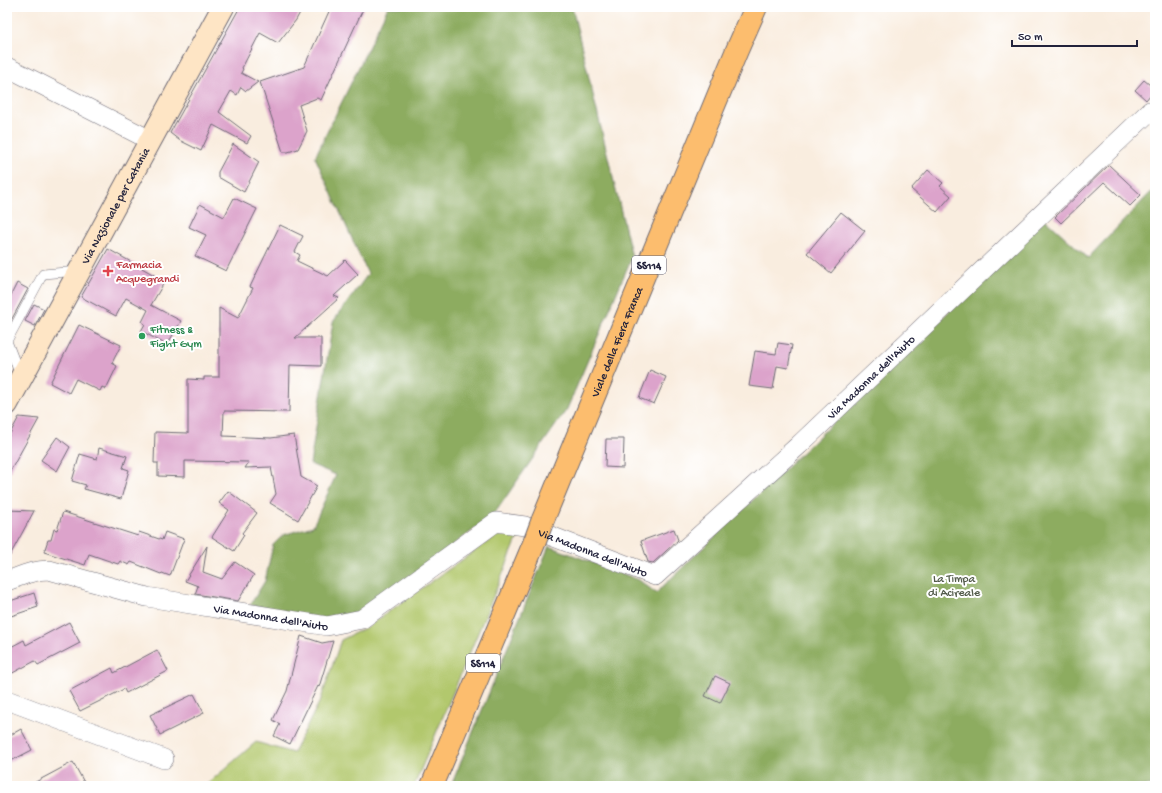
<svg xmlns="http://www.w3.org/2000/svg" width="1162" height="793" font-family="'Gochi Hand',sans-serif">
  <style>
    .green { fill: #b2c86d; stroke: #6a7554 }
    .forest { fill: #8dac60; stroke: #58674e }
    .building { fill: #dca3cb }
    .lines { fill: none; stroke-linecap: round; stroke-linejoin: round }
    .lane-casing { stroke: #6d6974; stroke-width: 10 }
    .street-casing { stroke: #6d6974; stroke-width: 20 }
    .secondary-casing { stroke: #6d6974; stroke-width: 24 }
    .primary-casing { stroke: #6d6974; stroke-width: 24 }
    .lane { stroke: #fff; stroke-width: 9 }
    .street { stroke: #fff; stroke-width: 19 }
    .secondary { stroke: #fee5c5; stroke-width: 22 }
    .primary { stroke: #fcbd6e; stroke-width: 22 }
    .primary-bridge-casing { stroke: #6d6974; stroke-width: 24; stroke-linecap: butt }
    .primary-bridge { stroke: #fcbd6e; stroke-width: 22 }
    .health-dot { fill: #e0444e; stroke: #fff; stroke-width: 1.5 }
    .leisure-dot { fill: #2e9e5b; stroke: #fff; stroke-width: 1.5 }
    .labels { text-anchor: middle; stroke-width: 4; stroke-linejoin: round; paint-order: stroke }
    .shield { fill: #fff; stroke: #646476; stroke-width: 1 }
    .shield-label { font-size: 11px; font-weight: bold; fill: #22223b }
    .street-label { font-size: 12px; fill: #22223b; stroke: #fff }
    .health-label { font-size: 12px; fill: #be3a42; stroke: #fff; text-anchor: start }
    .leisure-label { font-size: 12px; fill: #27864d; stroke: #fff; text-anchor: start }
    .park-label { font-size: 12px; fill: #545c4c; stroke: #fff }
  </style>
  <rect width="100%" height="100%" fill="#fff"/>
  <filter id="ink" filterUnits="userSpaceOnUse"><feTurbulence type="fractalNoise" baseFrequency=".025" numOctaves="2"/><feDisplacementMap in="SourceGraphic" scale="8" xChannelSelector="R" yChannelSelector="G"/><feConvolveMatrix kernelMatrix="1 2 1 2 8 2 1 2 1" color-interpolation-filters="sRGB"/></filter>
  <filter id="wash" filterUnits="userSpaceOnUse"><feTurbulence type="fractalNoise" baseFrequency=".012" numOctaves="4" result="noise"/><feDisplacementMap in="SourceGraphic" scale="16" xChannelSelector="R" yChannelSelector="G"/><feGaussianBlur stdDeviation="0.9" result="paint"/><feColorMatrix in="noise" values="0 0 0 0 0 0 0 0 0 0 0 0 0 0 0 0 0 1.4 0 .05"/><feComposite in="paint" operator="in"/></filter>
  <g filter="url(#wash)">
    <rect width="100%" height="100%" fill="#f9eddf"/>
    <!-- green -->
    <path class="green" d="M503 531 518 537 414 786H205L256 742 293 753 321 699 341 640 367 627Z"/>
    <!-- forest -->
    <path class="forest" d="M388 7H572L632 257 567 409 497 510 487 520 361 613 327 619 250 605 265 581 273 545 283 535 313 526 336 475 310 464 333 322 368 274 315 157Z
      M1155 188V786H451L549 546 639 580 656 593 1045 219 1088 258Z"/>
    <g id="blocks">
      <!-- building -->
      <path class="building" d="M240 7H303L296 20 278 43 260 33 242 68 243 69 241 73 258 82 246 91 241 87 237 95 231 91 219 112 251 136 247 143 213 125 201 151 179 140 170 133Z
        M331 7H364L321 100 317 98 299 105 307 131 298 149 288 152H283L260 82 304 67Z
        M1144 80 1155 89 1146 100 1135 90Z
        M233 144 259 162 244 192 218 177V172Z
        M1109 165 1141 195 1130 206 1104 182 1061 223 1055 217Z
        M928 170 943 183 940 186 951 196 937 212 911 189Z
        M234 198 257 209 226 271 195 256 206 235 189 227 200 204 224 217Z
        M841 212 865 231 831 273 807 253Z
        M280 225 303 236 295 252 300 255 297 261 328 276 345 260 358 274 334 296 339 298 295 338H321V366L290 365 289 412 224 411 223 436 271 438 294 435 301 477 317 486 298 520 270 503 276 494 271 467 245 468 249 462 185 461V477L158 476V463H154L155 432 188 433V379L204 380V377H219V308L238 318 253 288 250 287Z
        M108 249 165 281 151 305 181 321 167 345 141 331 145 324 142 322 148 310 126 298 116 316 81 297Z
        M17 283 28 289 7 328V303Z
        M34 304 44 309 35 326 25 321Z
        M79 325 121 345 112 363 117 366 106 389 102 387 100 391 76 379 69 393 50 383Z
        M778 343 792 345 788 368 777 366 773 389 749 386 755 351 776 354Z
        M650 370 666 377 654 404 639 398Z
        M19 417 39 419 7 477V439Z
        M57 437 70 447 57 471 41 460Z
        M606 439H624L623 468 605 467Z
        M99 448 127 456 123 468 129 470 121 499 84 489 86 485 72 481 80 454 97 459Z
        M228 491 257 513 242 533 244 535 234 551 212 537 229 510 219 503Z
        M7 510 34 511 7 561Z
        M63 512 138 536 139 532 162 540 165 532 184 539 170 576 162 573 161 574 131 562 129 565 120 561 118 564 89 554 85 565 44 552 48 540H51L54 529 57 530Z
        M674 529 678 540 653 563 648 562 641 541Z
        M207 546 203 572 222 579 235 562 254 575 238 601 195 594 198 586 185 581Z
        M34 593 38 607 11 616 7 602Z
        M69 622 80 643 38 665 35 661 7 676V649L24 640 26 645Z
        M301 636 322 643 333 641 319 687 318 686 290 744 274 736 280 724 273 720 287 691Z
        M157 650 168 671 126 693 124 689 80 711 69 691 112 668 114 673Z
        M715 676 730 683 720 703 705 696Z
        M194 694 204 713 160 735 150 715Z
        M21 729 32 750 7 763V737Z
        M73 762 86 786H28Z"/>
    </g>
  </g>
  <g filter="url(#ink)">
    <use href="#blocks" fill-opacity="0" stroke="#6d6974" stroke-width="1"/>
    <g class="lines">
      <!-- lane casing -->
      <g class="lane-casing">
        <path id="lane" d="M20 375 7 341 43 274 78 271"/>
      </g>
      <!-- street casing -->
      <g class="street-casing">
        <g id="street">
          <path d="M7 67 150 140"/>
          <path id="s1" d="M7 581C21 576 33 570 49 570L147 597 327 626 362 619 496 522 525 526 655 576 799 445 1150 111 1155 114"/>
          <path d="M7 700 164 759"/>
        </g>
      </g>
      <!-- secondary casing -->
      <g class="secondary-casing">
        <g id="secondary">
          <path id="s2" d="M7 404 223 7"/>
        </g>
      </g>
      <!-- primary casing -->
      <g class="primary-casing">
        <g id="primary">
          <path id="s3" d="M542 522 737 50 756 7"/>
          <path d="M432 786 535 541"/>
        </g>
      </g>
      <!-- lane -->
      <use href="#lane" class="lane"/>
      <!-- street -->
      <use href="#street" class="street"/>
      <!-- secondary -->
      <use href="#secondary" class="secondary"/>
      <!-- primary -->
      <use href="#primary" class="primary"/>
      <!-- primary-bridge casing -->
      <g class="primary-bridge-casing">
        <path id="primary-bridge" d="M535 541 542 522"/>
      </g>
      <!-- primary-bridge -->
      <use href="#primary-bridge" class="primary-bridge"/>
    </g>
  </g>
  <!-- markers -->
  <path class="health-dot" d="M106 265h4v4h4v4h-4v4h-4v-4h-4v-4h4z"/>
  <circle class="leisure-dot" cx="142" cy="336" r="4"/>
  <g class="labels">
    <!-- shield labels -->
    <g class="shield">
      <rect x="632" y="256" width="34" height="18" rx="3"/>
      <rect x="466" y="654" width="34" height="18" rx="3"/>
    </g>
    <g class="shield-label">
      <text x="649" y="269">SS114</text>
      <text x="483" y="667">SS114</text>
    </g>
    <!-- street labels -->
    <g class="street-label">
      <text dy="4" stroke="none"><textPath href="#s2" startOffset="226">Via Nazionale per Catania</textPath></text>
      <text dy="4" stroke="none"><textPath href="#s3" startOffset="195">Viale della Fiera Franca</textPath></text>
      <text dy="4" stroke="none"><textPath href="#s1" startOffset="991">Via Madonna dell'Aiuto</textPath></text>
      <text dy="4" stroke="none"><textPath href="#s1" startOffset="631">Via Madonna dell'Aiuto</textPath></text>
      <text dy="4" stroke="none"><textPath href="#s1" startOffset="271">Via Madonna dell'Aiuto</textPath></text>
    </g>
    <!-- health labels -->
    <g class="health-label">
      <text x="116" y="268">Farmacia<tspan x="116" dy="14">Acquegrandi</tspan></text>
    </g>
    <!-- leisure labels -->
    <g class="leisure-label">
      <text x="150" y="333">Fitness &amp;<tspan x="150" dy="14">Fight Gym</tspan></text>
    </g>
    <!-- park labels -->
    <g class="park-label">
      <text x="954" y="582">La Timpa<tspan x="954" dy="14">di Acireale</tspan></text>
    </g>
  </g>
  <!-- margin -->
  <rect width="1162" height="793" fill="none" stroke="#fff" stroke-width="24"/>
  <!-- scale -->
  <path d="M1012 40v6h125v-6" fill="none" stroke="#22223b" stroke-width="2"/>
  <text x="1018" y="40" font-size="12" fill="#22223b" stroke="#ffffff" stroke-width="3" paint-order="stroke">50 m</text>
</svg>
